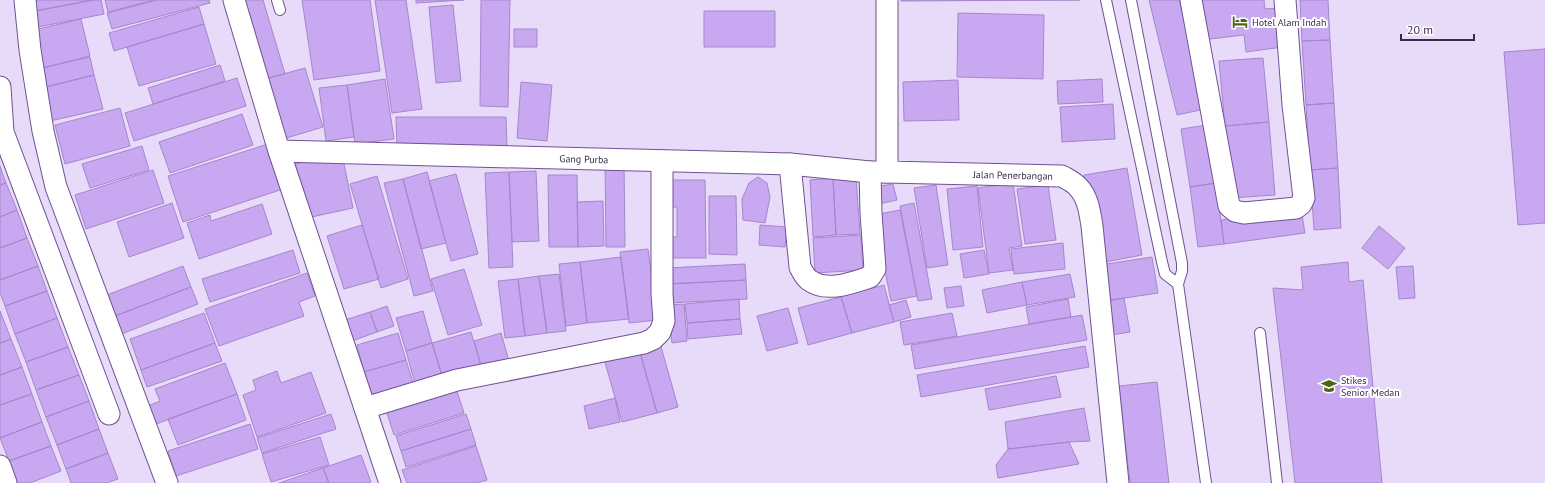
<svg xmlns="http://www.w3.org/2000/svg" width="1545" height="483" font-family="'PT Sans',sans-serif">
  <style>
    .building { fill: #c8a8f0; stroke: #a686cc }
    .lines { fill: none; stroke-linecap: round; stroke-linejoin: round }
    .service-casing { stroke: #705192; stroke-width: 12 }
    .minor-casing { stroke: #705192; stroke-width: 23 }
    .service { stroke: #fff; stroke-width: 10 }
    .minor { stroke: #fff; stroke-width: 21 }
    .labels { text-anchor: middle; stroke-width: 4; stroke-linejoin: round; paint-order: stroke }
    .poi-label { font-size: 10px; fill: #392b48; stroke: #fff; text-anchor: start }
    .street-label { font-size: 10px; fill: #392b48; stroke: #fff }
  </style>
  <rect width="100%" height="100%" fill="#e8dbf9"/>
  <!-- building -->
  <path class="building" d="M32 0H93L35 11Z
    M93 0H101L104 14 38 27 35 11Z
    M105 0H154L108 12Z
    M157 0H209L210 3 112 29 107 13Z
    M241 0H263L285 74 265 79Z
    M302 0H370L380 71 314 80Z
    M375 0H406L422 109 392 113Z
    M416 0H464L416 3Z
    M481 0H510L508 107 480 106Z
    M901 0H1080L901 1Z
    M1149 0H1179L1205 109 1177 115Z
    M1197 0H1264L1265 9 1279 8 1283 47 1246 52 1244 35 1202 40Z
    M1300 0H1328L1330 40 1302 41Z
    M453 5 461 81 436 83 429 7Z
    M199 7 204 24 114 51 109 33Z
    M704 11H775V47H704Z
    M958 13 1044 15 1043 79 957 77Z
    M81 19 90 56 43 68 34 30Z
    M204 24 216 64 139 86 127 47Z
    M514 29H537V47H514Z
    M1330 40 1334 103 1306 105 1302 41Z
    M1545 49V223L1518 225 1504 52Z
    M90 57 94 75 42 88 37 69Z
    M1263 58 1269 122 1225 126 1219 61Z
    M220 65 225 81 153 104 148 88Z
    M305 68 323 127 283 139 265 79Z
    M94 75 103 109 50 121 42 88Z
    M237 78 246 106 134 141 125 113Z
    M385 79 394 139 355 144 347 85Z
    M1102 79 1103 102 1058 104 1057 81Z
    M958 80 959 120 904 121 903 82Z
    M521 82 552 85 547 141 517 138Z
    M347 85 354 137 326 141 319 88Z
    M1334 103 1338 168 1310 170 1306 105Z
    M1113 104 1115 139 1062 142 1060 107Z
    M120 108 130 146 65 164 55 125Z
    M242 114 253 145 170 173 159 142Z
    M396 117H506L507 147 397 148Z
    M1269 122 1275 195 1231 198 1225 126Z
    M1207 125 1216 183 1190 187 1181 129Z
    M268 144 283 189 183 222 168 176Z
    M142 146 149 170 90 188 82 164Z
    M342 154 353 208 307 218 295 164Z
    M605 161H624L625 247H606Z
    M0 166 6 183 0 185Z
    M1127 168 1142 255 1100 263 1084 175Z
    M1338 168 1341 228 1314 230 1310 170Z
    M153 170 164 203 86 229 75 195Z
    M536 171 539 241 512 242 509 172Z
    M427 172 446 243 421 249 403 179Z
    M509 172 513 267 489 268 485 173Z
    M456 174 478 254 451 261 429 181Z
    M548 175H577L578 247H549Z
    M377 176 408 279 381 288 350 184Z
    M758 177 767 183 770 197 765 223 743 220 742 199 749 183Z
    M856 177 860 234 836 235 833 178Z
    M833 178 836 235 813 237 810 180Z
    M403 179 433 291 414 296 384 183Z
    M667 180H705L706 258H668V237H677V207H667Z
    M6 183 17 210 0 217V185Z
    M1013 183 1022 246 1009 248 1013 270 989 273 978 188Z
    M1216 183 1224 244 1198 247 1190 187Z
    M893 184 897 200 879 204 875 187Z
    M936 185 948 265 927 268 914 188Z
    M1048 185 1056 240 1025 244 1017 189Z
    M977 186 983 247 953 250 947 189Z
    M709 196H736L737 255 709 254Z
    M603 201 604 246 578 247 577 202Z
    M172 203 184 238 129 257 117 222Z
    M914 203 932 299 918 301 900 206Z
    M262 204 272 234 199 259 187 223 210 215 211 221Z
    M1301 209 1305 233 1224 244 1221 220Z
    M17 210 27 238 0 248V217Z
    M900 210 917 296 891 301 874 215Z
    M362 225 379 279 344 289 327 236Z
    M760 225 787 227 785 247 759 245Z
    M1379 226 1405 248 1388 269 1362 248Z
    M861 235 863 270 815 273 813 238Z
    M27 238 38 266 0 280V248Z
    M1063 243 1065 269 1014 274 1011 249Z
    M648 249 657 320 629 323 620 252Z
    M293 250 300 273 210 302 202 279Z
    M984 250 989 274 964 278 960 254Z
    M621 257 629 319 587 323 580 262Z
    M1152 257 1158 293 1105 301 1100 265Z
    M580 262 587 323 566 326 559 264Z
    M1348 262 1349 282 1363 280 1382 483H1295L1273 288 1303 290 1301 267Z
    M745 264 746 280 667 284V268Z
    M38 266 47 291 5 306 0 293V280Z
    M183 266 191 287 107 319 99 298Z
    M1413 266 1415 298 1399 299 1396 267Z
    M464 269 482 325 448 335 431 279Z
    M307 273 315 296 299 302 304 316 219 346 205 309Z
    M559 274 566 331 547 333 539 276Z
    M1070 274 1075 297 1027 305 1022 282Z
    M539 276 547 333 525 336 518 279Z
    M518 279 525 336 505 338 498 281Z
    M746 280 747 299 669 303 667 284Z
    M1022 282 1027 305 987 313 982 290Z
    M884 285 894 322 852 333 841 297Z
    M961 286 964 306 947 308 944 288Z
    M191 287 198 304 114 337 107 319Z
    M47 291 57 318 15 334 5 306Z
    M841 297 852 333 808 345 798 308Z
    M1124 298 1130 332 1111 335 1105 301Z
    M739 299 740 319 687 323 685 304Z
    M1068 299 1071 317 1029 324 1026 307Z
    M906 300 911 317 894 322 889 305Z
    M684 304 687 341 672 343 668 305Z
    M387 306 394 326 377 332 370 312Z
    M788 308 798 343 767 351 757 316Z
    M0 311 11 339 0 343Z
    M423 311 432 343 406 351 396 318Z
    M370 312 377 332 352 341 345 320Z
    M204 313 215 343 141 370 130 339Z
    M952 313 957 336 904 345 900 322Z
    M1082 315 1087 340 915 369 911 345Z
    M57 318 68 347 26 362 15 334Z
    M740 319 742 334 688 339 687 323Z
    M471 332 482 369 443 379 432 343Z
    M398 333 406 360 364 372 357 345Z
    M501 333 509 361 482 369 474 341Z
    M11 339 22 367 0 375V343Z
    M215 343 222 361 147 387 141 370Z
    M432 343 443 379 416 387 406 351Z
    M660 343 678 407 657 413 639 349Z
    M1085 346 1089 367 921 397 917 375Z
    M68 347 79 375 36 390 26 362Z
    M639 349 657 413 622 422 604 359Z
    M406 360 415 389 373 402 364 372Z
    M225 363 237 394 148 427 140 409 160 401 155 389Z
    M22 367 32 394 0 405V375Z
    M277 371 281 383 311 372 326 413 257 437 243 395 256 390 253 380Z
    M79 375 89 401 46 417 36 390Z
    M1056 376 1061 397 989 410 985 389Z
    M1157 382 1169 483H1130L1119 386Z
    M455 385 464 413 394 435 385 407Z
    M32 394 42 422 0 438V405Z
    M237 394 246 420 178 445 168 419Z
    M615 398 620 422 589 429 584 406Z
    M89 401 99 429 57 445 46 417Z
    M1084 408 1090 441 1069 442 1008 449 1005 422Z
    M331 414 336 429 262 453 257 438Z
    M466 414 471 429 401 451 396 436Z
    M42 422 51 446 9 461 0 438Z
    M250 424 258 449 176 476 168 451Z
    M99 429 108 453 66 469 57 445Z
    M471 429 476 445 406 467 401 451Z
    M320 437 329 465 271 482 262 454Z
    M1069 442 1079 464 998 478 996 465 1008 449Z
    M51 446 61 471 30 483H18L9 461Z
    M476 446 487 480 477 483H407L402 470Z
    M108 453 118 479 106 483H71L66 469Z
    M361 455 371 482 367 483H329L323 468Z
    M323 468 329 483H279Z"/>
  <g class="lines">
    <!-- service casing -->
    <g class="service-casing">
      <path id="service" d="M277 0 280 10
        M1106 0 1162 262 1165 274 1178 284
        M1131 0 1182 263V271L1178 284 1206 483
        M1260 333 1277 483"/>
    </g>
    <!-- minor casing -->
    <g class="minor-casing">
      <g id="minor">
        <path d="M25 0 30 50 43 131 56 187 167 483"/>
        <path d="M234 0 279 151 390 483"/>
        <path id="s1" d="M887 0V172L1062 176C1067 179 1074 182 1078 187 1088 197 1090 213 1092 226L1118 483"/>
        <path d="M1191 0 1229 206 1235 211 1244 213 1296 208 1301 204 1304 198 1293 105 1285 0"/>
        <path d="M0 87 3 132 109 414"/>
        <path id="s2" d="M279 151 790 164 870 172H887"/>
        <path d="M790 164 800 267C802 271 805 277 809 280 827 293 851 283 870 277L875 269 871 213 870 172"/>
        <path d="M365 408 457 380 644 343 653 339 660 332 664 321 662 294V161"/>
        <path d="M0 466 6 483"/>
      </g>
    </g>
    <!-- service -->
    <use href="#service" class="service"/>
    <!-- minor -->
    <use href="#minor" class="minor"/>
  </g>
  <!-- icons -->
  <defs>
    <g id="hotel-bare" transform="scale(1.2)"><path d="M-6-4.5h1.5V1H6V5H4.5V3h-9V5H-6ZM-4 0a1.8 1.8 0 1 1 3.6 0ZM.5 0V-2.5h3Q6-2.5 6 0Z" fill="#4d6412" stroke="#fff" stroke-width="2.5" paint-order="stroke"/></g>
    <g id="university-bare" transform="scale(1.2)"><path d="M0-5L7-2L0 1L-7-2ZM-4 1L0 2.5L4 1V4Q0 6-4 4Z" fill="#4d6412" stroke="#fff" stroke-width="2.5" paint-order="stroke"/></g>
  </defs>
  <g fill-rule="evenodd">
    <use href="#hotel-bare" x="1240" y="22"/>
    <use href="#university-bare" x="1329" y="386"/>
  </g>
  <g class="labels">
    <!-- poi labels -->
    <g class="poi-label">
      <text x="1252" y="26">Hotel Alam Indah</text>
      <text x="1341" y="384">Stikes<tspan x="1341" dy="12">Senior Medan</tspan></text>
    </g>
    <!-- street labels -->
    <g class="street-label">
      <text dy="4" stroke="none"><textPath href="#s2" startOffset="305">Gang Purba</textPath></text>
      <text dy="4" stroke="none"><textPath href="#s1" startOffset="298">Jalan Penerbangan</textPath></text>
    </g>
  </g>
  <!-- scale -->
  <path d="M1401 34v6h73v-6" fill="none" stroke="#392b48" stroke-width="2"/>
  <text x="1407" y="34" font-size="12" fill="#392b48" stroke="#ffffff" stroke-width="3" paint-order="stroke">20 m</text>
</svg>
